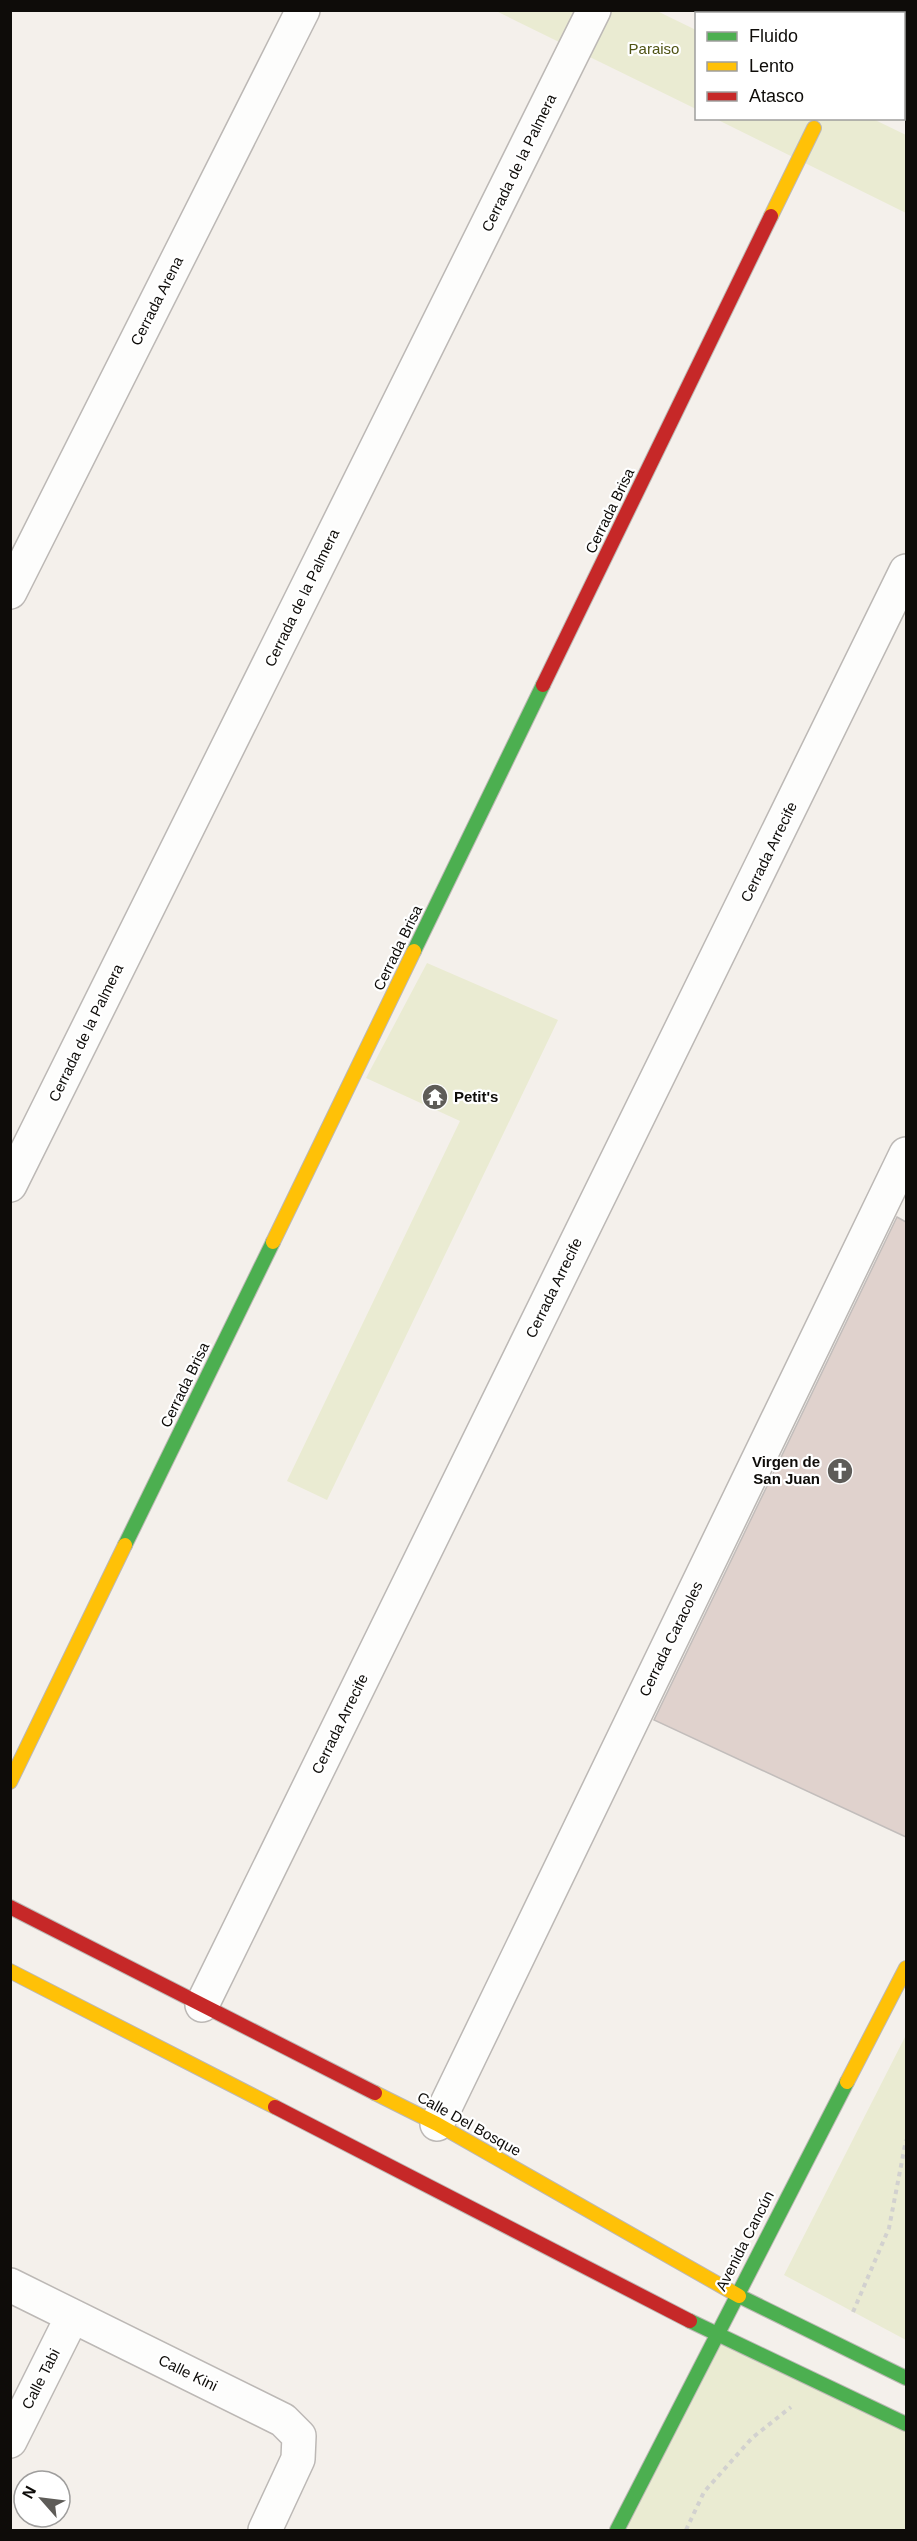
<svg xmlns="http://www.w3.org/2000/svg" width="917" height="2541" font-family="Helvetica,sans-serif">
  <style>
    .green { fill: #eaebd2 }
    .building { fill: #e0d2cd; stroke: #c2bdbb; stroke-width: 1.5 }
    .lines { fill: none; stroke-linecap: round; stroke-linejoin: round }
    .street-casing { stroke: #bcb8b5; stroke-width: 36 }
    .fast-casing { stroke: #bcb8b5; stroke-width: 16 }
    .slow-casing { stroke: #bcb8b5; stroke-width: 16 }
    .jam-casing { stroke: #bcb8b5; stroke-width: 16 }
    .path { stroke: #d2d1cf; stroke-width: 4; stroke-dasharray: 4.5 4.5; stroke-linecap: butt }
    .street { stroke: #fdfdfc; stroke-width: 33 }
    .fast { stroke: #4caf50; stroke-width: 14 }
    .slow { stroke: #ffc107; stroke-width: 14 }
    .jam { stroke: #c62828; stroke-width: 14 }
    .labels { text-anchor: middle; stroke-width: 4.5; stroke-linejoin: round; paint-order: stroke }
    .park-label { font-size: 15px; fill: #4f5314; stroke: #fff }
    .street-label { font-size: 15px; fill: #0e0c09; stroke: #fff }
    .poi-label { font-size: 15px; font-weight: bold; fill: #0e0c09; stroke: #fff; text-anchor: start }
  </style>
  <rect width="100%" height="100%" fill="#f4f0eb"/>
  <!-- green -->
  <path class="green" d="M496 11H657L696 30V109Z
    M716 119H873L906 135V213Z
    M427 963 558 1020 327 1500 287 1481 460 1121 366 1078Z
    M906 2035V2340L784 2275Z
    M717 2335 906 2424V2530H619Z"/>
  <!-- building -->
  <path class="building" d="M897 1217 906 1222V1837L654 1720Z"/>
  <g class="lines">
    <!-- street casing -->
    <g class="street-casing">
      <path id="street" d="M10 592 303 10
        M10 1185 594 10
        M202 2005 906 571
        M437 2124 906 1154
        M10 2285 283 2420 299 2436 298 2459 265 2530
        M10 2441 72 2317"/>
    </g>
    <!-- fast casing -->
    <g class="fast-casing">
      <path id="fast" d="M414 951 543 685
        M125 1545 273 1242
        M739 2296 906 2378
        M690 2321 906 2424
        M617 2530 847 2082"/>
    </g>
    <!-- slow casing -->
    <g class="slow-casing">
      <path id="slow" d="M771 216 814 128
        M273 1242 414 951
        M10 1782 125 1545
        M10 1971 275 2107
        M847 2082 906 1968
        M375 2093 437 2124 739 2296"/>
    </g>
    <!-- jam casing -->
    <g class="jam-casing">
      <path id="jam" d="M543 685 771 216
        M10 1907 375 2093
        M275 2107 690 2321"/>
    </g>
    <!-- path -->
    <path class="path" d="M853 2312 889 2228 906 2140
      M686 2530 704 2492 752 2438 791 2407"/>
    <!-- street -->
    <use href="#street" class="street"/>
    <!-- fast -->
    <use href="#fast" class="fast"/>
    <!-- slow -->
    <use href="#slow" class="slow"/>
    <!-- jam -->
    <use href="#jam" class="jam"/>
  </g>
  <!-- icons -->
  <defs>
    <g id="temple-disc" transform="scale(1.35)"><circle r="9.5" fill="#5e5c58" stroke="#fff"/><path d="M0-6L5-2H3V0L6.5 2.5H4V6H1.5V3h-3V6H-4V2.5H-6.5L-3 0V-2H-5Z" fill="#fff"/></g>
    <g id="church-disc" transform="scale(1.35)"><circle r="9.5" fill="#5e5c58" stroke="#fff"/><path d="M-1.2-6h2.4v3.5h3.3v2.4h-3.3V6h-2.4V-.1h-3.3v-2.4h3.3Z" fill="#fff"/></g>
  </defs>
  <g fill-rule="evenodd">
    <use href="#temple-disc" x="435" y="1097"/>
    <use href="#church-disc" x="840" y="1471"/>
  </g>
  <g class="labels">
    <!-- park labels -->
    <g class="park-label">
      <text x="654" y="54">Paraiso</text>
    </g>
    <!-- street labels -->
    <g class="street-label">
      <text transform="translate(519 163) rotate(-64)" y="5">Cerrada de la Palmera</text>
      <text transform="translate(157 301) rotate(-63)" y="5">Cerrada Arena</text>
      <text transform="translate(610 511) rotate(-64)" y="5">Cerrada Brisa</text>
      <text transform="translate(302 598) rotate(-64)" y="5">Cerrada de la Palmera</text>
      <text transform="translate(769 852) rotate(-64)" y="5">Cerrada Arrecife</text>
      <text transform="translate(398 948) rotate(-64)" y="5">Cerrada Brisa</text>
      <text transform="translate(86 1033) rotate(-64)" y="5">Cerrada de la Palmera</text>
      <text transform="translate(554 1288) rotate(-64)" y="5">Cerrada Arrecife</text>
      <text transform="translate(185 1385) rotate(-64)" y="5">Cerrada Brisa</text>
      <text transform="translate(671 1639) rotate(-64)" y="5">Cerrada Caracoles</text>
      <text transform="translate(340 1724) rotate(-64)" y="5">Cerrada Arrecife</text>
      <text transform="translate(469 2124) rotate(29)" y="5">Calle Del Bosque</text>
      <text transform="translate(745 2241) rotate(-63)" y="5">Avenida Cancún</text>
      <text transform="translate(188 2373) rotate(26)" y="5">Calle Kini</text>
      <text transform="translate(41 2379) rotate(-63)" y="5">Calle Tabi</text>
    </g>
    <!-- poi labels -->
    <g class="poi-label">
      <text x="454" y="1102">Petit's</text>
      <text x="820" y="1467" text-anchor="end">Virgen de<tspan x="820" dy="17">San Juan</tspan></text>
    </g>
  </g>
  <!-- border -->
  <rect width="917" height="2541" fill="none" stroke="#0e0c09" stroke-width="24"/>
  <!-- legend -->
  <rect x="695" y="12" width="210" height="108" fill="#ffffff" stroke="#9f9e9d" stroke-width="1.5"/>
  <rect x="707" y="32" width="30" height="9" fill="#4caf50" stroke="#9f9e9d" stroke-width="1.5"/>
  <text x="749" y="42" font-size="18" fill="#0e0c09">Fluido</text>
  <rect x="707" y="62" width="30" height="9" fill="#ffc107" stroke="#9f9e9d" stroke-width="1.5"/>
  <text x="749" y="72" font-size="18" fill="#0e0c09">Lento</text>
  <rect x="707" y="92" width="30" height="9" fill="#c62828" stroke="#9f9e9d" stroke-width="1.5"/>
  <text x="749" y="102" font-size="18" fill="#0e0c09">Atasco</text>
  <!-- north arrow -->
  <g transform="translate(42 2499) rotate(298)"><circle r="28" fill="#ffffff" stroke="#9f9e9d" stroke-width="1.5"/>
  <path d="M0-4.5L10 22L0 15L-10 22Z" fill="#5e5c58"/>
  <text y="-9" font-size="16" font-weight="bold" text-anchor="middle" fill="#0e0c09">N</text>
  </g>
</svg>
